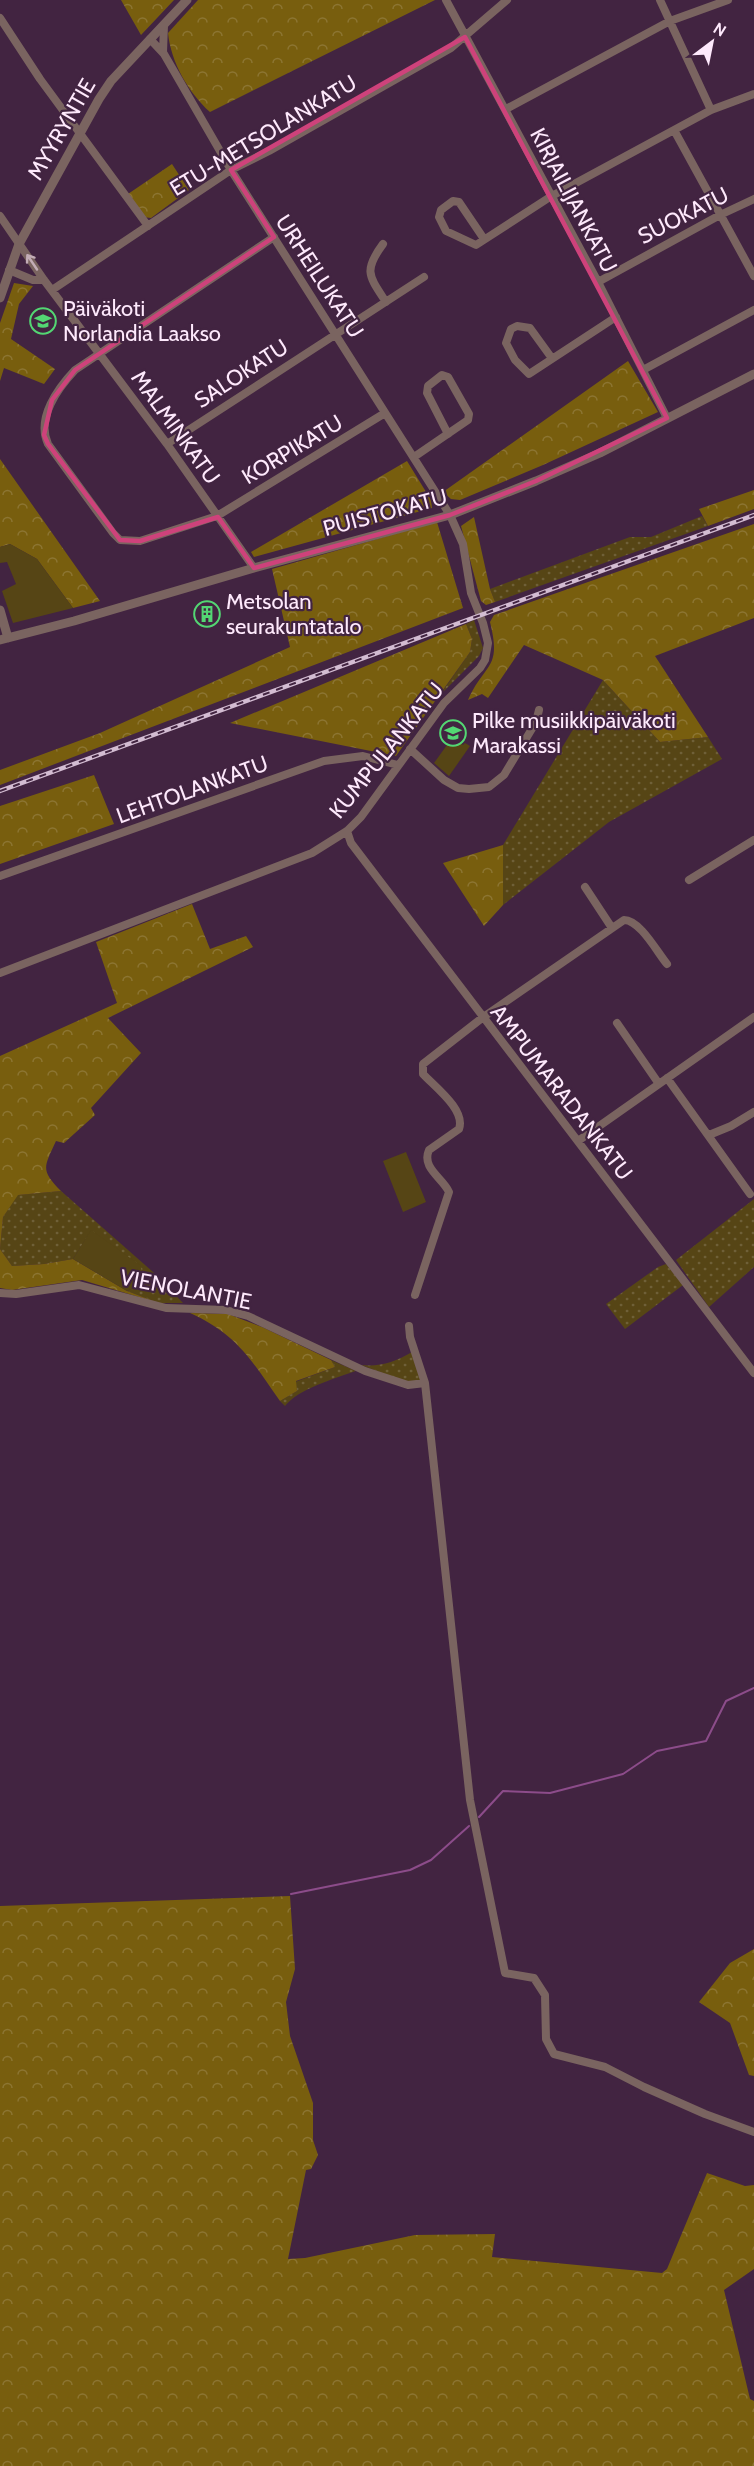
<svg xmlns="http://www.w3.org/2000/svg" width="754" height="2466" font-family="Cabin,sans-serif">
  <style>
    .grass { fill: url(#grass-dots) }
    .forest { fill: url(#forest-crowns) }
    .park { fill: #564515 }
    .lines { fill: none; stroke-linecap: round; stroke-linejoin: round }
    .stream { stroke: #8c4c8a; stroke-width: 2 }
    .minor { stroke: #7a6460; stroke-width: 8 }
    .tertiary { stroke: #7a6460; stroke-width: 9 }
    .rail-casing { stroke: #d3bcd2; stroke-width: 4.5 }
    .rail { stroke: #422441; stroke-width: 2; stroke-dasharray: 7; stroke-linecap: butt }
    .oneway { stroke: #c3adb6 }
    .marked { fill: none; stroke: #ce427b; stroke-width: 4.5; stroke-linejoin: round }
    .labels { text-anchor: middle; stroke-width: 4.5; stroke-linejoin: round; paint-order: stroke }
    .street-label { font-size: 22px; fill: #fee9fc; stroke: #422441 }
    .poi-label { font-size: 22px; fill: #fee9fc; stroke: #422441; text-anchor: start }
  </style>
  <defs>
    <pattern id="grass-dots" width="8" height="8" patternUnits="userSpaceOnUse" patternTransform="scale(1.5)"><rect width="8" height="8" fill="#564515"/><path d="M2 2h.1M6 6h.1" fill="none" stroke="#6f6038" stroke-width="1.8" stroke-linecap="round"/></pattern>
    <pattern id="forest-crowns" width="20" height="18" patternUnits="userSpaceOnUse" patternTransform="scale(1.5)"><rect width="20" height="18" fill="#785e0e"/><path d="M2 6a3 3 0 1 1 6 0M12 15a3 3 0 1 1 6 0" fill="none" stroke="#8c7532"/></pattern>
  </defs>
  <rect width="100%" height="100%" fill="#422441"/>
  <!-- grass -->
  <path class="grass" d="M702 516 708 526 495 602 490 589 630 537H651Z
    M474 620 483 648 479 656 440 695 470 652 472 639 466 624Z
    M603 680 660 742 708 737 722 759 609 822 503 905V845Z
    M61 1191 153 1272 183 1303H159L127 1291 133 1288 91 1231 73 1259 44 1264 12 1266 0 1249 3 1217 17 1195Z
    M754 1199V1267L709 1307 676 1260Z
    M666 1264 683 1285 625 1329 606 1304 658 1267Z
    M412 1352 423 1380 409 1383 361 1365C380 1367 395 1362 412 1352Z
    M331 1360 356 1371C336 1378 298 1389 285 1406L280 1401 297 1391 295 1382 335 1367Z"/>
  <!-- forest -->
  <path class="forest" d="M121 0H174L141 35Z
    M198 0H435L210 112C188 92 171 62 168 33Z
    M172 164 189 190 151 218 143 217 128 194Z
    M14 283 33 286 19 304 11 339 55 369 44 384 4 368 0 381V323Z
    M628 361 658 412 543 465 460 500 451 499 443 492Z
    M0 459 100 601 73 608 37 559 10 544 0 547Z
    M407 461 431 500 432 508 254 557 251 552Z
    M754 490V509L708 526 699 509Z
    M474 517 490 589 495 602 486 605 481 601 461 526Z
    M437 522 463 608 0 785V770L100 733 290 647 272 569Z
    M754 524V618L655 656 708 737 660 742 603 680 524 645 488 698 482 694 468 700C485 662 502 670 490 622L494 615Z
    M466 624 472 639 470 652 396 756 230 723Z
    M94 775 114 824 0 864V806Z
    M503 845V905L484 926 443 863Z
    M192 904 210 949 246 936 253 947 108 1018 141 1053 91 1108 95 1115 64 1143 56 1141C44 1167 40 1170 61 1191L18 1195 3 1217 0 1249 12 1266 44 1264 73 1259 127 1291 159 1303 82 1280 12 1290 0 1288V1056L117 1003 96 942Z
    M190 1313 228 1314 262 1327 331 1360 335 1367 296 1381 297 1391 280 1401C251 1360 237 1334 190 1313Z
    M290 1896 295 1969 286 2002 290 2036 313 2103V2140L318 2155 311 2169 306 2170 288 2259 305 2258 415 2235 495 2234 492 2257 662 2273 667 2269 707 2173 745 2186 754 2185V2269L724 2290 750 2399 754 2401V2466H0V1906Z
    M754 1949V2076L749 2075 730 2023 699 2002 730 1963Z"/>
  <!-- park -->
  <path class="park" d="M10 544 37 559 73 608 13 623 2 591 16 584 7 562 0 563V547Z
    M452 738 463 745 465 743 470 746 449 776 434 763Z
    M406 1152 426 1202 403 1212 383 1161Z
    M91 1230 140 1265 142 1272 133 1288 127 1291 73 1259Z"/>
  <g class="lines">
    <!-- stream -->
    <path class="stream" d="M479 1817 503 1791 550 1793 623 1774 657 1751 706 1741 726 1701 754 1688
      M291 1894 410 1870 431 1860 469 1826"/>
    <!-- minor -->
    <path class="minor" d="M446 0 598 282 667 418
      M660 0 711 110
      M0 18 40 79 148 226
      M163 52 164 25
      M506 109 670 21 728 0
      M674 130 754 276
      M0 216 44 280 167 444 254 568
      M274 237 75 370C58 388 36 418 48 444L113 533 120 540 140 541 217 516 385 413
      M484 239 459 202 453 201 441 210 439 217 446 231 476 245 550 197 674 130 711 110 754 94
      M383 244C363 271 369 276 386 302
      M9 270 33 280H44
      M598 282 720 215 754 199
      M52 290 231 170 269 151 451 48 507 0
      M551 357 530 328 517 326 511 329 506 343 515 360 529 374 616 317
      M643 370 754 310
      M167 444 424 277
      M414 457 468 420 469 414 448 377 442 375 428 386 427 393 448 434
      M410 749 444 780 458 788 469 789 489 787 504 775 536 722 539 710
      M347 831 351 843 754 1373
      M0 876 324 761 363 756 398 765
      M689 880 754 840
      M585 887 612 928
      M0 973 312 853 347 831 361 817 444 703 480 668 485 660 488 643 483 623 471 593 463 544 450 515 231 170 164 54 150 39
      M617 1023 659 1084
      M667 1078 750 1194
      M709 1135 731 1126 754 1112
      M578 1141 754 1017
      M0 1293 16 1294 79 1285 166 1308 226 1310 248 1316 365 1371 408 1385 425 1383
      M415 1295 449 1192C443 1178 421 1168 429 1150L459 1129C466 1110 435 1087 423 1074V1064L482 1018 624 920C640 920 657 952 667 964
      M409 1326 410 1337 425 1383 470 1800 505 1973 534 1978 545 1995 546 2039 554 2054 605 2067 644 2087 705 2114 754 2132"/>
    <!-- tertiary -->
    <path class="tertiary" d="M0 298 19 244 99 99 111 81 187 0
      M0 610 8 638
      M0 640 74 621 254 568 450 515 536 481 600 453 754 374"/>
    <!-- rail casing -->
    <g class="rail-casing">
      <path id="rail" d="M0 791 754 515"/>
    </g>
    <!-- rail -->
    <use href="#rail" class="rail"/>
  </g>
  <!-- one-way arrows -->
  <defs><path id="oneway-shaft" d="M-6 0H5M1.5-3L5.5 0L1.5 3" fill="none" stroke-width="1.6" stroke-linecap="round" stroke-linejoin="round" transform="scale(1.5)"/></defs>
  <use class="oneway" href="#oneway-shaft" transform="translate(32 262) rotate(-124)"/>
  <!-- marked area -->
  <path class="marked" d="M465 37 667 418 536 481 450 515 254 568 218 517 140 541 120 540 48 444 44 435 52 400 75 370 274 237 231 170Z"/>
  <!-- icons -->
  <defs>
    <g id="school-ring" transform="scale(1.35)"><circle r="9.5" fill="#422441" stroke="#53d673" stroke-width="1.5"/><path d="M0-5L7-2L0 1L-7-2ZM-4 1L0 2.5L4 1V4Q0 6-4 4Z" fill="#53d673"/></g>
    <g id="building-ring" transform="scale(1.35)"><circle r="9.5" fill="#422441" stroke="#53d673" stroke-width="1.5"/><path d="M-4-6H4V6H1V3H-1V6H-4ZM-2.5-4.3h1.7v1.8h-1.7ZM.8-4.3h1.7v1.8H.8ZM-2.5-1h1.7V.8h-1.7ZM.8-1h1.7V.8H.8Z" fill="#53d673"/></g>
  </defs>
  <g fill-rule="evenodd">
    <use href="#school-ring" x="43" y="321"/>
    <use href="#building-ring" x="207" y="614"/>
    <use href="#school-ring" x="453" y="733"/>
  </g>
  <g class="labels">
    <!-- street labels -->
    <g class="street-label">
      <text transform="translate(61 129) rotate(-60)" y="8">MYYRYNTIE</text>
      <text transform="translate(263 135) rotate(-31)" y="8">ETU-METSOLANKATU</text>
      <text transform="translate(574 200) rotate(62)" y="8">KIRJAILIJANKATU</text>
      <text transform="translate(683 215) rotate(-27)" y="8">SUOKATU</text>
      <text transform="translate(320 276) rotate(57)" y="8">URHEILUKATU</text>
      <text transform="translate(241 373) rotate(-33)" y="8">SALOKATU</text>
      <text transform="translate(176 427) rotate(54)" y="8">MALMINKATU</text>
      <text transform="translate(292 449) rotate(-31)" y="8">KORPIKATU</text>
      <text transform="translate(385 512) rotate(-15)" y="8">PUISTOKATU</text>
      <text transform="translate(386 750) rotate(-51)" y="8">KUMPULANKATU</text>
      <text transform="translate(192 789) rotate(-20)" y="8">LEHTOLANKATU</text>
      <text transform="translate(562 1092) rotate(52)" y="8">AMPUMARADANKATU</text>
      <text transform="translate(186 1289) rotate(11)" y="8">VIENOLANTIE</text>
    </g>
    <!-- poi labels -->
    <g class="poi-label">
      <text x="63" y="316">Päiväkoti<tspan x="63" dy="25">Norlandia Laakso</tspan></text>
      <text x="226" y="609">Metsolan<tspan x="226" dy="25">seurakuntatalo</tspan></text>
      <text x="472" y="728">Pilke musiikkipäiväkoti<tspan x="472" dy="25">Marakassi</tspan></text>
    </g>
  </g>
  <!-- north arrow -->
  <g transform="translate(712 42) rotate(32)" stroke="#422441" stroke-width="4.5" paint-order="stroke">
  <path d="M0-4.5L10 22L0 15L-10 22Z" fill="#fee9fc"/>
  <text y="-9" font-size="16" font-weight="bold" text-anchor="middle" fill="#fee9fc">N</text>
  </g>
</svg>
